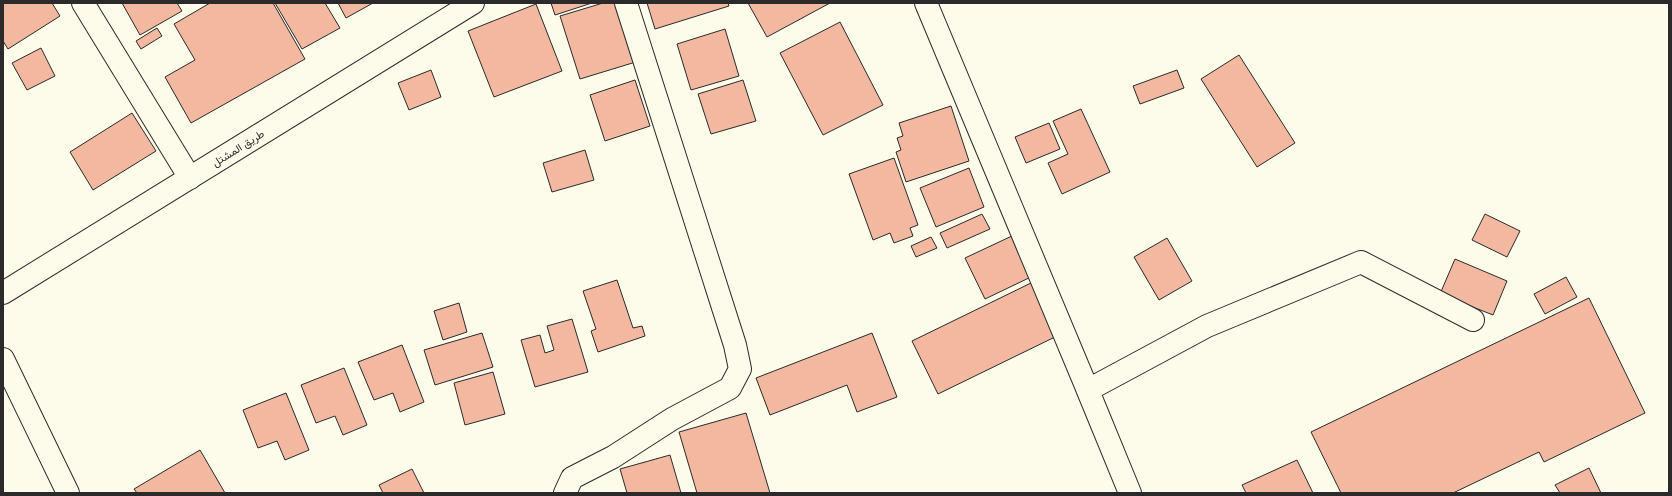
<svg xmlns="http://www.w3.org/2000/svg" width="1672" height="496" font-family="'Roboto Serif',Vazirmatn,serif">
  <style>
    .building { fill: #f2b8a0; stroke: #2b2b2b }
    .lines { fill: none; stroke-linecap: round; stroke-linejoin: round }
    .minor-casing { stroke: #2b2b2b; stroke-width: 24 }
    .major-casing { stroke: #2b2b2b; stroke-width: 24 }
    .minor { stroke: #fdfbea; stroke-width: 22 }
    .major { stroke: #fdfbea; stroke-width: 22 }
    .labels { text-anchor: middle; stroke-width: 3; stroke-linejoin: round; paint-order: stroke }
    .street-label { font-size: 11px; fill: #2b2b2b; stroke: #fdfbea }
  </style>
  <rect width="100%" height="100%" fill="#fdfbea"/>
  <!-- building -->
  <path class="building" d="M3 3H52L60 16 8 49 3 41Z
    M122 3H177L182 11 140 35Z
    M210 3H273L305 59 191 123 165 77 195 60 174 24Z
    M275 3H325L340 28 302 49Z
    M338 3H373L346 18Z
    M551 3H592L555 15Z
    M603 3H621L639 61 580 79 560 16Z
    M647 3H728L729 6 655 29Z
    M748 3H830L767 37Z
    M536 4 562 71 494 97 468 31Z
    M840 22 883 105 823 135 780 53Z
    M157 28 162 36 141 49 136 41Z
    M725 29 739 76 691 90 677 44Z
    M41 48 55 76 27 90 12 63Z
    M1239 55 1295 143 1257 167 1201 79Z
    M431 70 441 97 409 110 398 83Z
    M1177 70 1184 88 1140 104 1133 86Z
    M635 80 650 126 605 141 590 95Z
    M743 80 756 121 711 134 698 94Z
    M951 106 969 161 906 182 896 152 901 150 897 138 903 136 899 123Z
    M1081 109 1110 172 1062 194 1048 163 1068 154 1053 121Z
    M132 113 156 151 93 190 70 152Z
    M1049 123 1060 149 1026 163 1015 137Z
    M585 150 594 180 552 192 543 163Z
    M894 158 918 225 910 228 913 236 894 243 890 233 873 240 849 174Z
    M969 168 984 207 936 227 920 188Z
    M982 214 990 229 947 248 940 233Z
    M1485 214 1520 231 1507 257 1472 240Z
    M1014 235 1033 276 985 299 965 258Z
    M931 237 937 248 916 257 911 246Z
    M1167 238 1192 281 1159 300 1134 257Z
    M1455 259 1507 281 1493 315 1440 294Z
    M1566 277 1577 297 1545 314 1534 294Z
    M617 280 633 328 642 326 645 336 598 352 591 331 596 329 583 291Z
    M1031 283 1057 336 938 394 912 341Z
    M1589 298 1645 413 1544 462 1539 452 1453 493H1341L1311 432Z
    M459 303 467 332 443 340 434 311Z
    M572 319 588 372 535 387 521 340 540 335 545 353 554 350 547 326Z
    M482 333 493 367 435 385 424 350Z
    M872 333 897 397 857 412 847 385 770 415 756 378Z
    M402 345 424 402 400 412 393 393 374 400 358 362Z
    M344 368 367 425 343 435 335 416 316 423 301 385Z
    M493 372 505 414 465 425 454 383Z
    M286 393 309 450 285 460 277 441 258 448 243 410Z
    M746 413 770 493H697L679 432Z
    M200 450 225 493H137L134 489Z
    M670 455 681 493H627L620 469Z
    M1297 460 1313 493H1246L1242 485Z
    M1589 468 1601 493H1560L1555 485Z
    M412 469 424 493H383L379 485Z"/>
  <g class="lines">
    <!-- minor casing -->
    <g class="minor-casing">
      <path id="minor" d="M83 3 190 178
        M926 3 1084 381 1130 493
        M3 359 68 493
        M1088 390 1207 326 1361 262 1473 320
        M565 493 572 478 613 457 672 419 730 388 740 369 735 345 626 3"/>
    </g>
    <!-- major casing -->
    <g class="major-casing">
      <path id="major" d="M3 293 473 3"/>
    </g>
    <!-- minor -->
    <use href="#minor" class="minor"/>
    <!-- major -->
    <use href="#major" class="major"/>
  </g>
  <g class="labels">
    <!-- street labels -->
    <g class="street-label">
      <text transform="translate(238 148) rotate(-32)" y="4">طريق المشتل</text>
    </g>
  </g>
  <!-- border -->
  <rect width="1672" height="496" fill="none" stroke="#2b2b2b" stroke-width="8"/>
</svg>
